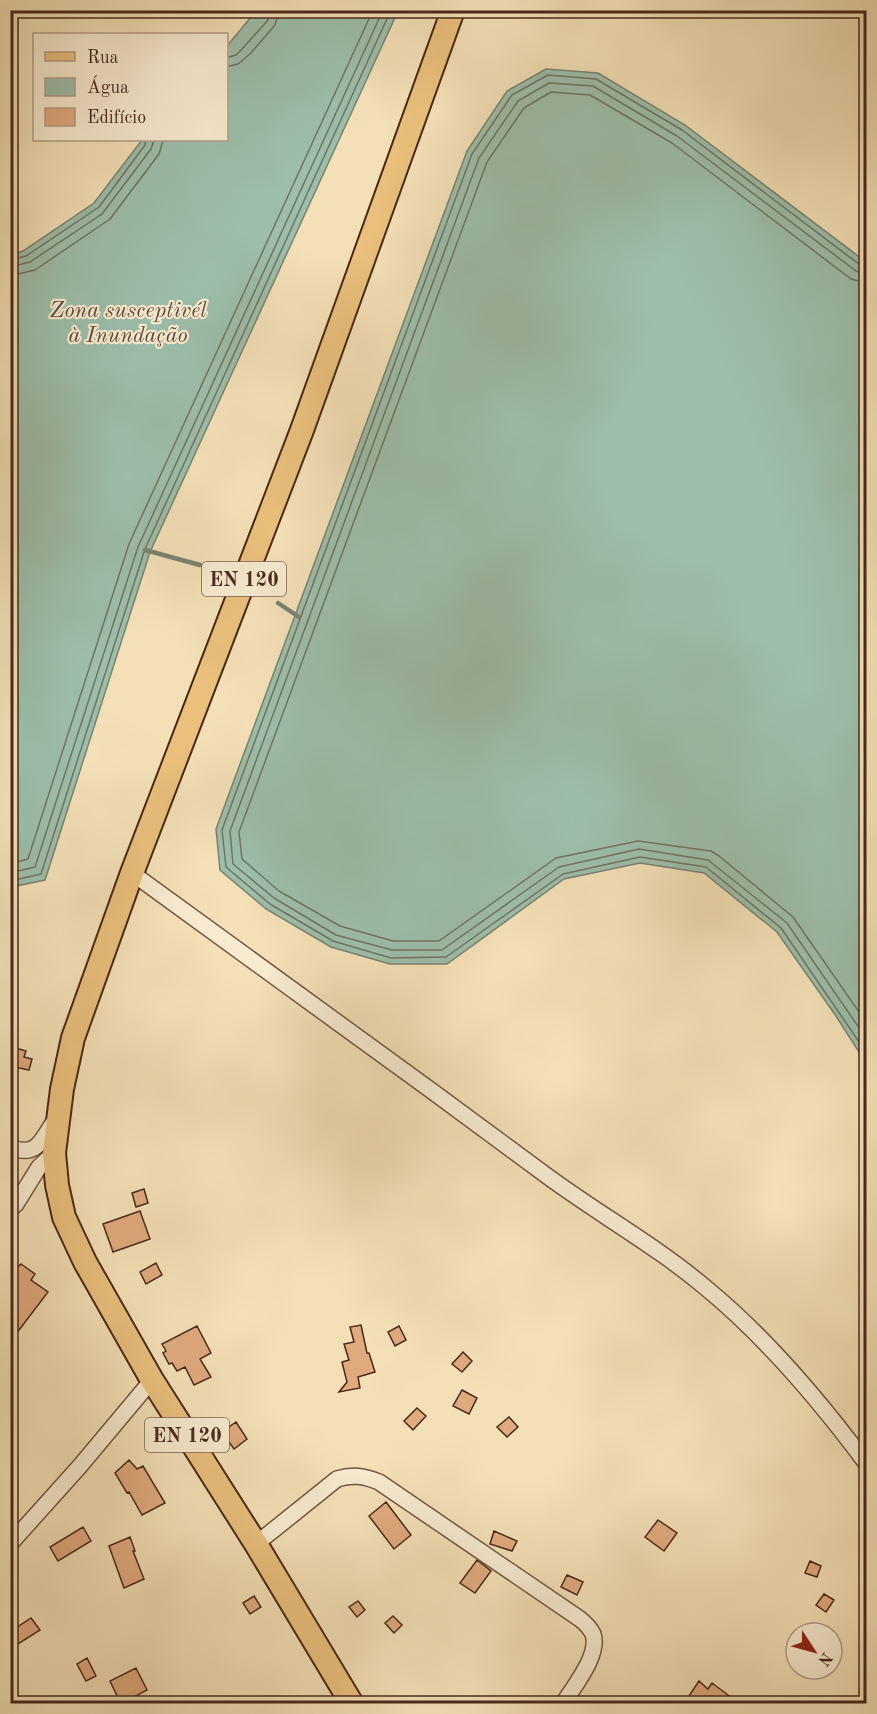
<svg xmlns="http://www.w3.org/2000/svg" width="877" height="1714" font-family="'Old Standard TT',serif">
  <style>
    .water { fill: #9cbeaa; stroke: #7a8271; stroke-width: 1.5 }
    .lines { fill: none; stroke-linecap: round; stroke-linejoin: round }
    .shore { stroke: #727363; stroke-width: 1.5 }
    .stream { stroke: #7a8271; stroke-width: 4.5 }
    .building { fill: #e0aa7f; stroke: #48281c; stroke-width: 1.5 }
    .street-casing { stroke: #735643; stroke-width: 18 }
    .primary-casing { stroke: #48281c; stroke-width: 26 }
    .street { stroke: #f8ebd0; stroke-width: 15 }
    .primary { stroke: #eac07c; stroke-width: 22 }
    .labels { text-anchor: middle; stroke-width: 4.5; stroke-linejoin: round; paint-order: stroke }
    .shield { fill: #f8ebd0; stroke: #7d6252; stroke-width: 1.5 }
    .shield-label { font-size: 20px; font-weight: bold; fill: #48281c }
    .water-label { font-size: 22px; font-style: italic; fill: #5d4e40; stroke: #f8ebd0 }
  </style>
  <rect width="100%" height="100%" fill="#f4e0b7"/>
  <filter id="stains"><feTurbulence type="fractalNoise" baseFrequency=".00333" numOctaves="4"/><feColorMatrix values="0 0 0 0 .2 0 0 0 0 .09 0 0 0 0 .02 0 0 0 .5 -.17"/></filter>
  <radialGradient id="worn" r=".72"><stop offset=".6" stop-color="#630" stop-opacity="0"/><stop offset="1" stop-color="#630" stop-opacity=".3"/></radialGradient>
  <!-- water -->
  <path class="water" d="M328 11V12L398 11 150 552 45 880 11 887V255L23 251 94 203 142 140H226L227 46 251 17 259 11Z
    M546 69 598 73 685 125 866 262V1063L836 1016 777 932 704 873 640 863 564 879 447 964H390L331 947 266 909 220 870 216 829 467 151 507 91Z"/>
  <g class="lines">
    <!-- shore -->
    <path class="shore" d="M226 58 236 55 244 47 268 20 270 10
      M226 67 238 64 250 54 275 25 279 10
      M10 260 26 256 99 207 145 145 146 140
      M10 267 30 262 102 214 151 149 154 140
      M866 267 860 265 682 130 596 79 548 75 512 95 472 154 222 830 226 867 270 904 333 941 391 958 446 957 563 874 640 857 706 867 781 928 866 1052
      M866 274 856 271 677 136 593 86 549 83 518 101 479 158 230 831 233 864 274 898 336 935 392 950H442L559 867 639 849 708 860 787 923 866 1038
      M10 276 35 270 110 219 159 154 163 140
      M866 283 851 279 672 143 590 95 551 92 524 108 487 162 239 832 242 859 279 891 340 926 393 941H439L556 858 638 841 711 851 719 856 793 917 866 1022
      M10 864 28 859 129 544 373 10
      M10 873 35 867 138 547 383 10
      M10 881 41 874 145 549 391 10"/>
    <!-- stream -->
    <path class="stream" d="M145 550 200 565
      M278 603 299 617"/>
  </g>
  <!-- building -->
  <path class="building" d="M12 1047 26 1051 24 1057 32 1059 29 1070 10 1066Z
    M144 1189 148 1203 136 1207 132 1193Z
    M140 1211 150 1239 113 1252 103 1224Z
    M156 1263 162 1275 146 1284 140 1272Z
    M21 1264 35 1274 31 1280 48 1292 10 1342V1274Z
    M361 1325 367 1353H369L375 1372 358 1377 360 1388 339 1392 347 1382 342 1362 349 1360 344 1344 354 1342 350 1327Z
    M197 1326 211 1353 200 1359 211 1377 194 1385 185 1367 177 1371 172 1363 169 1364 163 1353 166 1351 162 1344Z
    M399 1326 406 1340 395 1346 388 1332Z
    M463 1352 472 1361 462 1372 452 1364Z
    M462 1390 477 1398 469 1414 453 1406Z
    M417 1408 426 1416 413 1430 404 1421Z
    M509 1417 518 1427 507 1437 497 1427Z
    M236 1422 247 1439 234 1449 222 1432Z
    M129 1460 137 1469 143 1466 165 1503 142 1515 129 1492 127 1493 115 1473Z
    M386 1502 411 1535 394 1549 369 1516Z
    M658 1520 677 1533 664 1551 645 1537Z
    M83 1527 91 1541 58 1561 50 1547Z
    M494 1531 517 1541 512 1551 490 1544Z
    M130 1537 135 1551H133L144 1579 124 1588 109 1546Z
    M477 1560 491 1571 475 1593 460 1583Z
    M810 1561 821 1566 817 1577 805 1573Z
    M567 1575 583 1582 577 1595 561 1587Z
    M824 1594 834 1600 826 1612 816 1605Z
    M254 1596 261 1607 250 1614 243 1603Z
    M358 1601 365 1610 357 1617 349 1607Z
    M393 1616 402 1625 394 1633 385 1623Z
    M31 1618 40 1630 10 1649V1632Z
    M87 1658 96 1676 86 1681 77 1664Z
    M136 1668 147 1690 121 1704 110 1681Z
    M699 1681 708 1689 712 1683 740 1704H694L687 1699Z"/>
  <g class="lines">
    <!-- street casing -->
    <g class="street-casing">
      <path id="street" d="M132 873C268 971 404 1070 539 1170 593 1211 654 1244 706 1288 767 1338 819 1400 866 1463
        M10 1147C39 1159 42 1137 56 1119
        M10 1209 16 1204 39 1167 54 1153
        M10 1544 80 1466 152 1380
        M256 1544 337 1479C353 1474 364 1476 379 1482L580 1619C585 1623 590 1628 593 1634 600 1655 574 1686 563 1704"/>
    </g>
    <!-- primary casing -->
    <g class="primary-casing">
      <path id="primary" d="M352 1704 256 1544 152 1380 85 1262 64 1217 57 1185 54 1153 62 1089 73 1038 132 873 302 430 453 10"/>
    </g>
    <!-- street -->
    <use href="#street" class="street"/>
    <!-- primary -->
    <use href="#primary" class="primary"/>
  </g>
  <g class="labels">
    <!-- shield labels -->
    <g class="shield">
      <rect x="202" y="562" width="84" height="34" rx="4.5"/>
      <rect x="145" y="1418" width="84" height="34" rx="4.5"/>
    </g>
    <g class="shield-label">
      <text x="244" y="586">EN 120</text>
      <text x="187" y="1442">EN 120</text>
    </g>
    <!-- water labels -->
    <g class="water-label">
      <text x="128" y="317">Zona susceptivél<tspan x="128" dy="25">à Inundação</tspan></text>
    </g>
  </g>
  <!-- margin -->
  <rect width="877" height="1714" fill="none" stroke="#f4e0b7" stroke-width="36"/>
  <rect x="12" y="12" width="853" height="1690" fill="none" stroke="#48281c" stroke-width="3"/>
  <rect x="18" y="18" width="841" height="1678" fill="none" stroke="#48281c" stroke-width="1.5"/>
  <!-- legend -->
  <rect x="33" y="33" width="195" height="108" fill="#f8ebd0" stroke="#b29d88" stroke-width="1.5"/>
  <rect x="45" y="52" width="30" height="9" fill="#eac07c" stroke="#b29d88" stroke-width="1.5"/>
  <text x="87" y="63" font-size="18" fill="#48281c">Rua</text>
  <rect x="45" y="78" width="30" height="18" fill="#9cbeaa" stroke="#b29d88" stroke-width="1.5"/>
  <text x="87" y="93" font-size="18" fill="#48281c">Água</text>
  <rect x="45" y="108" width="30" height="18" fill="#e0aa7f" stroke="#b29d88" stroke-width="1.5"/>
  <text x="87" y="123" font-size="18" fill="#48281c">Edifício</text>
  <!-- north arrow -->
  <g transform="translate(814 1651) rotate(126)"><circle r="28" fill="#f8ebd0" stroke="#b29d88" stroke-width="1.5"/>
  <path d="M0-4.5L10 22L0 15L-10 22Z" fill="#8f2418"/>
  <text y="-9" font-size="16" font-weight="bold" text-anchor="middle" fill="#48281c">N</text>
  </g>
  <rect width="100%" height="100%" filter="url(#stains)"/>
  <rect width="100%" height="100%" fill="url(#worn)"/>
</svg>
